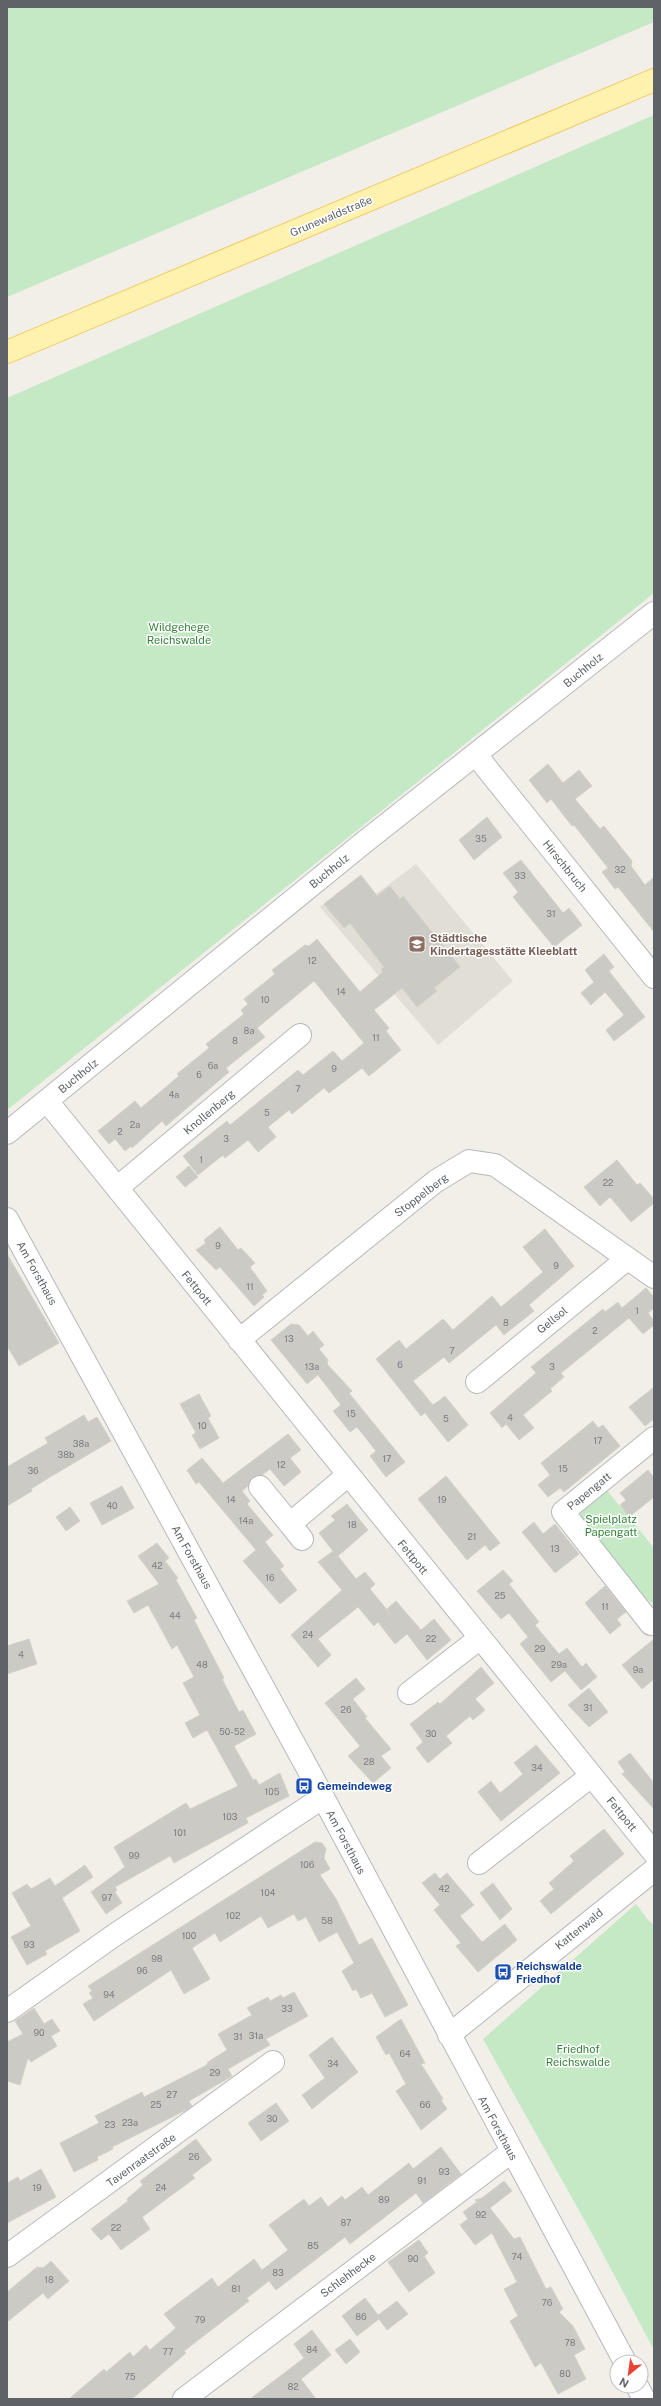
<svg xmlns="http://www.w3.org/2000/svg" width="661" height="2406" font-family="'Public Sans',sans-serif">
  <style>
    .education { fill: #e1ded6 }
    .green { fill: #c5e8c5 }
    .building { fill: #cccac5; stroke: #d6d1c6 }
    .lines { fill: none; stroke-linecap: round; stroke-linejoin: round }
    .minor-casing { stroke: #b5b8bc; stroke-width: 24 }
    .major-casing { stroke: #f2c960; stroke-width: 24 }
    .minor { stroke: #fff; stroke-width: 22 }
    .major { stroke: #fff2af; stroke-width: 22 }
    .labels { text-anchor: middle; stroke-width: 3; stroke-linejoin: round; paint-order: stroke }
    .number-label { font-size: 9px; fill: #7a7d7f }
    .street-label { font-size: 11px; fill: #5f6368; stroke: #fff }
    .park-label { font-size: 11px; fill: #348238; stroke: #fff }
    .education-label { font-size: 11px; font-weight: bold; fill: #785e54; stroke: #fff; text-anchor: start }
    .transit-label { font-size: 11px; font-weight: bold; fill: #164399; stroke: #fff; text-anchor: start }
  </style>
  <rect width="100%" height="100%" fill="#f1efe8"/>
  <!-- education -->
  <path class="education" d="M416 864 513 981 438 1045 320 907 361 875 376 894Z"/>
  <!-- green -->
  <path class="green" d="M7 7H654V22L7 297Z
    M654 115V593L7 1110V398Z
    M605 1488 654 1548V1604L646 1599 583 1522 580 1512Z
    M636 1904 648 1920 654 1925V2350L595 2239 483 2039Z"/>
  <!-- building -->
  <path class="building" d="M548 764 563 783 579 770 592 786 575 799 600 829 604 826 632 861 631 866 645 885 654 877V932L618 887 615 889 602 872 608 868 574 825 572 826 551 799 547 803 529 780Z
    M487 817 502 837 474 860 459 840Z
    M521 860 563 913 569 908 582 925 554 947 513 897 518 892 503 873Z
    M361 875 377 896 390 886 400 899 403 896 460 967 434 988 437 991 417 1007 402 988 374 1010 389 1028 386 1031 401 1050 369 1076 362 1068 329 1093 324 1088 292 1114 289 1110 268 1127 276 1137 258 1152 248 1140 225 1158 223 1155 198 1175 183 1156 227 1121 230 1125 298 1070 303 1075 333 1051 342 1061 364 1043 314 981 257 1028 265 1037 226 1068 229 1072 166 1126 162 1121 132 1148 131 1146 125 1151 115 1139 109 1144 98 1131 135 1101 141 1108 179 1076 177 1074 209 1048 206 1044 244 1014 241 1010 248 1004 244 999 275 974 272 970 305 945 309 946 317 939 360 992 383 972 381 970 384 967 350 923 344 928 324 904Z
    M604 954 614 967 609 971 645 1017 614 1041 606 1030 624 1015 605 992 591 1005 581 993 594 982 585 970Z
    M617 1160 637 1185 640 1183 654 1199V1203L631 1222 610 1197 600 1206 584 1187Z
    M189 1166 198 1177 185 1187 176 1177Z
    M220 1227 238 1250 241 1248 255 1263 250 1267 267 1291 262 1295 264 1297 254 1306 220 1267 216 1270 196 1250 206 1243 204 1240Z
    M545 1229 574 1266 529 1305 534 1311 504 1335 496 1325 449 1363 444 1357 413 1381 433 1405 445 1396 468 1425 448 1442 425 1413 421 1416 376 1359 399 1340 406 1349 443 1319 453 1330 492 1296 501 1307 543 1272 523 1247Z
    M7 1254 59 1343 19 1366 7 1346Z
    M646 1288 654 1297V1308L648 1313 654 1321V1325L643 1334 629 1318 561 1373 564 1377 550 1389 552 1391 523 1415 534 1428 519 1440 506 1424 502 1428 490 1413 536 1373 531 1367 603 1309 605 1312 618 1302 622 1308Z
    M291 1324 299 1325 308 1336 313 1331 324 1345 319 1349 328 1360 327 1364 352 1391 349 1393 405 1462 386 1477 370 1456 376 1451 357 1427 350 1432 333 1411 341 1405 318 1375 307 1384 271 1340Z
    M654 1387V1419L645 1426 629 1407Z
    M199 1394 211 1416 208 1418 219 1438 200 1449 192 1435 196 1433 180 1404Z
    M84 1415 88 1422 97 1417 111 1441 50 1477 31 1489 32 1491 7 1506V1467L48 1443 45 1438Z
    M593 1421 598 1428 603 1425 620 1446 564 1492 560 1488 548 1497 538 1485 550 1475 541 1463Z
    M288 1434 301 1450 290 1458 301 1472 284 1486 270 1469 262 1475 252 1478 248 1486 242 1491 250 1501 247 1504 273 1535 265 1542 284 1566 280 1569 297 1590 280 1604 243 1561 256 1550 199 1482 196 1484 187 1470 202 1458 223 1483Z
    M648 1470 654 1478V1497L629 1517 620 1505 626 1500 620 1493Z
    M446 1476 500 1543 490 1551 485 1545 467 1560 418 1499Z
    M122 1486 134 1508 102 1525 90 1503Z
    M347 1504 368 1530 338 1556 356 1579 365 1572 375 1584 370 1589 391 1615 387 1609 396 1601 421 1630 434 1619 451 1640 427 1660 407 1634 395 1644 378 1622 374 1626 358 1607 318 1639 331 1655 318 1667 291 1635 342 1590 318 1562 333 1551 319 1533 335 1520 331 1516Z
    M70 1507 80 1521 66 1531 56 1517Z
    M534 1522 543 1534 555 1524 579 1554 555 1573 522 1532Z
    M157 1543 169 1558 165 1561 178 1578 176 1580 197 1618 194 1620 224 1678 222 1679 239 1712 243 1710 256 1734 234 1746 253 1780 256 1779 259 1785 280 1773 289 1796 246 1818 248 1823 174 1863 170 1856 115 1887 117 1890 115 1892 122 1903 106 1914 91 1892 125 1867 114 1847 186 1803 190 1809 238 1786 207 1730 193 1738 185 1723 200 1715 183 1683 194 1677 177 1645 172 1649 148 1605 134 1613 127 1601 159 1584 138 1556Z
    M503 1570 513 1581 509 1584 539 1622 535 1625 559 1654 567 1648 582 1667 586 1663 597 1677 581 1690 565 1671 551 1682 520 1644 528 1637 509 1613 501 1619 477 1591Z
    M605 1586 626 1612 617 1619 621 1625 610 1634 585 1603Z
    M29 1639 37 1664 7 1674V1646Z
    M654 1639V1679L642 1689 622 1665Z
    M481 1667 494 1683 475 1699 485 1710 473 1720 470 1716 446 1736 452 1743 428 1763 416 1748 423 1742 410 1724 438 1702 440 1704Z
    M356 1678 365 1689 353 1699 367 1717 365 1718 391 1749 381 1756 391 1768 373 1783 348 1756 360 1746 325 1703Z
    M589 1688 608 1712 589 1727 568 1705Z
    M536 1745 560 1773 501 1821 478 1792 491 1781 500 1793 511 1784 523 1774 514 1763Z
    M630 1753 654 1783V1809L622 1774 625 1772 618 1762Z
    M604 1829 624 1854 551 1914 540 1901 554 1889 549 1883 574 1861 570 1856Z
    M315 1842 322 1843 326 1849 324 1858 330 1869 320 1875 336 1899 359 1945 372 1938 408 2005 385 2017 372 1993 361 1998 356 1989 353 1991 342 1971 354 1963 337 1932 319 1942 306 1917 298 1921 294 1914 268 1928 261 1916 220 1942 215 1933 192 1948 210 1979 184 1994 171 1970 94 2021 83 2004 93 1998 89 1993 92 1991 88 1986Z
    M85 1865 93 1877 62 1898 80 1931 45 1951 47 1954 27 1965 11 1937 31 1926 12 1893 27 1884 31 1889 50 1878 55 1886Z
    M435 1873 440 1879 447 1873 474 1905 460 1916 482 1942 505 1924 517 1940 478 1972 456 1946 461 1943 434 1910 440 1905 422 1883Z
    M493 1883 512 1909 500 1920 480 1893Z
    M294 1992 308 2016 266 2039 270 2045 228 2069 232 2076 189 2101 192 2106 186 2110 112 2147 113 2149 97 2157 98 2160 74 2172 60 2143 99 2123 95 2116 142 2092 144 2097 207 2065 208 2062 227 2050 218 2034 252 2015 247 2008 268 1997 270 2001 281 1995 283 1998Z
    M34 2008 44 2024 52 2019 60 2031 51 2036 57 2046 31 2062 28 2058 20 2085 7 2081V2042L23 2034 15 2021Z
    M401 2019 425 2063 421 2064 443 2099 441 2100 447 2109 421 2130 396 2091 406 2084 389 2053 386 2055 376 2037Z
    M332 2037 358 2072 312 2109 302 2095 325 2078 309 2055Z
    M276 2103 289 2121 261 2141 248 2123Z
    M196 2139 212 2160 192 2175 195 2178 142 2217 150 2229 121 2250 109 2234 101 2240 91 2229 128 2201 127 2199 143 2185 140 2181Z
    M441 2147 461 2174 423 2203 416 2193 350 2244 345 2237 276 2290 269 2281 247 2298 249 2301 184 2351 186 2353 132 2399H69L104 2369 106 2372 130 2352 133 2357 146 2345 150 2350 176 2328 164 2314 212 2278 218 2287 254 2259 262 2270 288 2250 269 2225 304 2199 309 2206 321 2197 328 2207 342 2196 345 2200 362 2187 368 2195 409 2163 413 2169Z
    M41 2169 56 2197 7 2223V2183L18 2177 20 2181Z
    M504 2181 512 2191 490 2208 514 2239 520 2237 546 2289 551 2287 563 2309 559 2312 573 2326 585 2349 574 2355 586 2379 558 2394 541 2363 535 2367 510 2321 518 2316 504 2289 517 2282 492 2233 475 2245 460 2225 468 2219 463 2212 477 2202 475 2200 482 2198Z
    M419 2240 428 2253 424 2256 435 2273 409 2292 388 2262Z
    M51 2261 69 2281 48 2299 43 2293 7 2322V2292L37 2267 43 2268Z
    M365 2298 378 2315 397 2301 408 2314 387 2330 379 2319 357 2336 342 2316Z
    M312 2330 331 2355 301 2379 316 2399H250L304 2358 294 2344Z
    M350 2339 360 2352 346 2364 335 2350Z"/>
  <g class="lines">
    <!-- minor casing -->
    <g class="minor-casing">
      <path id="minor" d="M476 755 654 977
        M47 1101 654 1853
        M7 1133 362 844 654 613
        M117 1188 300 1035
        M7 1219 309 1771 625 2362
        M239 1340 436 1181 469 1161 495 1165 654 1277
        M477 1382 627 1259
        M654 1438 563 1512 651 1624 654 1622
        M260 1487 290 1524 348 1475
        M290 1524 302 1539
        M409 1693 480 1638
        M479 1863 591 1776
        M7 2011 116 1934 322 1798
        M449 2035 654 1870
        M7 2256 273 2062
        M637 2386 644 2399
        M184 2399 511 2152"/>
    </g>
    <!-- major casing -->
    <g class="major-casing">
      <path id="major" d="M7 352 654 80"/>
    </g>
    <!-- minor -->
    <use href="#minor" class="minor"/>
    <!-- major -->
    <use href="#major" class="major"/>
  </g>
  <!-- icons -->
  <defs>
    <g id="school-square" transform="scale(0.9)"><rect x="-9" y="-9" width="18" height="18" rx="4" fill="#8d6e63" stroke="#fff"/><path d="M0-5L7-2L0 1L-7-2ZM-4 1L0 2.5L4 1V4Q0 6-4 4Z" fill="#fff"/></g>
    <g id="bus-square" transform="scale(0.9)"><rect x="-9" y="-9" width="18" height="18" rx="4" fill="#1a4fb4" stroke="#fff"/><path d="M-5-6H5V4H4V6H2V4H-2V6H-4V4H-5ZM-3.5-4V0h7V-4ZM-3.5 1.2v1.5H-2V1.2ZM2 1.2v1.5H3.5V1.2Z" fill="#fff"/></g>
  </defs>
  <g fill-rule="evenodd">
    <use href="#school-square" x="417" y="944"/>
    <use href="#bus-square" x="304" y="1786"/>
    <use href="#bus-square" x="503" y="1972"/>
  </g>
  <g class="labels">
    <!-- number labels -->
    <g class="number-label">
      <text x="481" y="842">35</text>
      <text x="620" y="873">32</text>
      <text x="520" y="879">33</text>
      <text x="551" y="917">31</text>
      <text x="312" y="964">12</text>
      <text x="341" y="995">14</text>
      <text x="265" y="1003">10</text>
      <text x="249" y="1034">8a</text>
      <text x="376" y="1041">11</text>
      <text x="235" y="1044">8</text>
      <text x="213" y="1069">6a</text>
      <text x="334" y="1072">9</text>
      <text x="199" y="1078">6</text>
      <text x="298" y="1092">7</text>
      <text x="174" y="1098">4a</text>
      <text x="267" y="1116">5</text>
      <text x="135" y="1128">2a</text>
      <text x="120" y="1135">2</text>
      <text x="226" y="1142">3</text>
      <text x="201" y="1163">1</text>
      <text x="608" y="1186">22</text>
      <text x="218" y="1249">9</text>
      <text x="556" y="1269">9</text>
      <text x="250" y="1290">11</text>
      <text x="637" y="1314">1</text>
      <text x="506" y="1326">8</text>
      <text x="595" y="1334">2</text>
      <text x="289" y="1342">13</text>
      <text x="452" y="1354">7</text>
      <text x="400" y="1368">6</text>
      <text x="312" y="1370">13a</text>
      <text x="552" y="1370">3</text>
      <text x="351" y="1417">15</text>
      <text x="510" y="1421">4</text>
      <text x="446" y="1422">5</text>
      <text x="202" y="1429">10</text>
      <text x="598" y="1444">17</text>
      <text x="81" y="1447">38a</text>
      <text x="66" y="1458">38b</text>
      <text x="387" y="1462">17</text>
      <text x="281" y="1468">12</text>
      <text x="563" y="1472">15</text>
      <text x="33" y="1474">36</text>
      <text x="231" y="1503">14</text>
      <text x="442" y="1503">19</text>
      <text x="112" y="1509">40</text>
      <text x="246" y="1524">14a</text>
      <text x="352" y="1528">18</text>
      <text x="472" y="1540">21</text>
      <text x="555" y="1552">13</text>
      <text x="157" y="1569">42</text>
      <text x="270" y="1581">16</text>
      <text x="500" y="1599">25</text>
      <text x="605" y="1610">11</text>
      <text x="175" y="1619">44</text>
      <text x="308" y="1638">24</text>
      <text x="431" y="1642">22</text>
      <text x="540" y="1652">29</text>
      <text x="21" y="1658">4</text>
      <text x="202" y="1668">48</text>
      <text x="559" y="1668">29a</text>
      <text x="638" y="1673">9a</text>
      <text x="588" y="1711">31</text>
      <text x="346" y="1713">26</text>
      <text x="232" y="1735">50-52</text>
      <text x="431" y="1737">30</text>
      <text x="369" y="1765">28</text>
      <text x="537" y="1771">34</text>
      <text x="272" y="1795">105</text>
      <text x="230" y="1820">103</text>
      <text x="180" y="1836">101</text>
      <text x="134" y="1859">99</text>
      <text x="307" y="1868">106</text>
      <text x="444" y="1892">42</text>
      <text x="268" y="1896">104</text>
      <text x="107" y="1901">97</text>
      <text x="233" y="1919">102</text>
      <text x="327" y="1924">58</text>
      <text x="189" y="1939">100</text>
      <text x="29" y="1948">93</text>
      <text x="157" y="1962">98</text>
      <text x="142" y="1974">96</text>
      <text x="109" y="1998">94</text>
      <text x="287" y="2012">33</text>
      <text x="39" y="2036">90</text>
      <text x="256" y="2039">31a</text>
      <text x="238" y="2040">31</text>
      <text x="405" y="2057">64</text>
      <text x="333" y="2067">34</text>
      <text x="215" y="2076">29</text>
      <text x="172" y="2098">27</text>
      <text x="156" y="2108">25</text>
      <text x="425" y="2108">66</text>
      <text x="272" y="2122">30</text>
      <text x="130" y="2126">23a</text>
      <text x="110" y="2128">23</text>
      <text x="194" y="2160">26</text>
      <text x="444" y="2175">93</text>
      <text x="422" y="2184">91</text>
      <text x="37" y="2191">19</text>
      <text x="161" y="2191">24</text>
      <text x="384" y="2203">89</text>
      <text x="481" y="2218">92</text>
      <text x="346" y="2226">87</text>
      <text x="116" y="2231">22</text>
      <text x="313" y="2249">85</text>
      <text x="517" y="2260">74</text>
      <text x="413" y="2262">90</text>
      <text x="278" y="2276">83</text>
      <text x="49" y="2283">18</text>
      <text x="236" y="2292">81</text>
      <text x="547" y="2306">76</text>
      <text x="361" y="2320">86</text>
      <text x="200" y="2323">79</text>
      <text x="570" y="2346">78</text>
      <text x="312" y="2353">84</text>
      <text x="168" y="2355">77</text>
      <text x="565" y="2377">80</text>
      <text x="130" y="2380">75</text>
      <text x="293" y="2390">82</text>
    </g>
    <!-- street labels -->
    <g class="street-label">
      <text transform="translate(331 216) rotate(-23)" y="4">Grunewaldstraße</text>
      <text transform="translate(583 670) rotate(-39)" y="4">Buchholz</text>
      <text transform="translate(565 866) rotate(51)" y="4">Hirschbruch</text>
      <text transform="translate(329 871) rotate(-39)" y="4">Buchholz</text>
      <text transform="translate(78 1076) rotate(-39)" y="4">Buchholz</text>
      <text transform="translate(209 1112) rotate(-40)" y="4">Knollenberg</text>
      <text transform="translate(421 1195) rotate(-37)" y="4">Stoppelberg</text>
      <text transform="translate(37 1273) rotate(61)" y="4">Am Forsthaus</text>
      <text transform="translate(197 1288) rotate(51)" y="4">Fettpott</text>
      <text transform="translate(552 1320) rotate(-39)" y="4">Gellsol</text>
      <text transform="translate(589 1491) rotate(-39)" y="4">Papengatt</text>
      <text transform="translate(192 1557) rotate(61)" y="4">Am Forsthaus</text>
      <text transform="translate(413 1557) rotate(51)" y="4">Fettpott</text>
      <text transform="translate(622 1814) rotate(51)" y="4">Fettpott</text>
      <text transform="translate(346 1842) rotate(62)" y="4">Am Forsthaus</text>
      <text transform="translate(579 1929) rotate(-39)" y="4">Kattenwald</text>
      <text transform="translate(498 2128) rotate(62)" y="4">Am Forsthaus</text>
      <text transform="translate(141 2160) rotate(-36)" y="4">Tavenraatstraße</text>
      <text transform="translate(348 2275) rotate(-37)" y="4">Schlehhecke</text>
    </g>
    <!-- park labels -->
    <g class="park-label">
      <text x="179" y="631">Wildgehege<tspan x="179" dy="13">Reichswalde</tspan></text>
      <text x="611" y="1523">Spielplatz<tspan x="611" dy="13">Papengatt</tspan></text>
      <text x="578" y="2053">Friedhof<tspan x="578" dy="13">Reichswalde</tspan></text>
    </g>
    <!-- education labels -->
    <g class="education-label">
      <text x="430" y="942">Städtische<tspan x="430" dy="13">Kindertagesstätte Kleeblatt</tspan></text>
    </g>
    <!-- transit labels -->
    <g class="transit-label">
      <text x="317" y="1790">Gemeindeweg</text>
      <text x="516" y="1970">Reichswalde<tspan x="516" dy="13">Friedhof</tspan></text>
    </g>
  </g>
  <!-- border -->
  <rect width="661" height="2406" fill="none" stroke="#5f6368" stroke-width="16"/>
  <!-- north arrow -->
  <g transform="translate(629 2374) rotate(209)"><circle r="19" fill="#ffffff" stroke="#bfc1c3"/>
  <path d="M0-3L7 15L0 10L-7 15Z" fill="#ea4335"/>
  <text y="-6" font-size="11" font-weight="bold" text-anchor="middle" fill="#5f6368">N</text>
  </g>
</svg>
